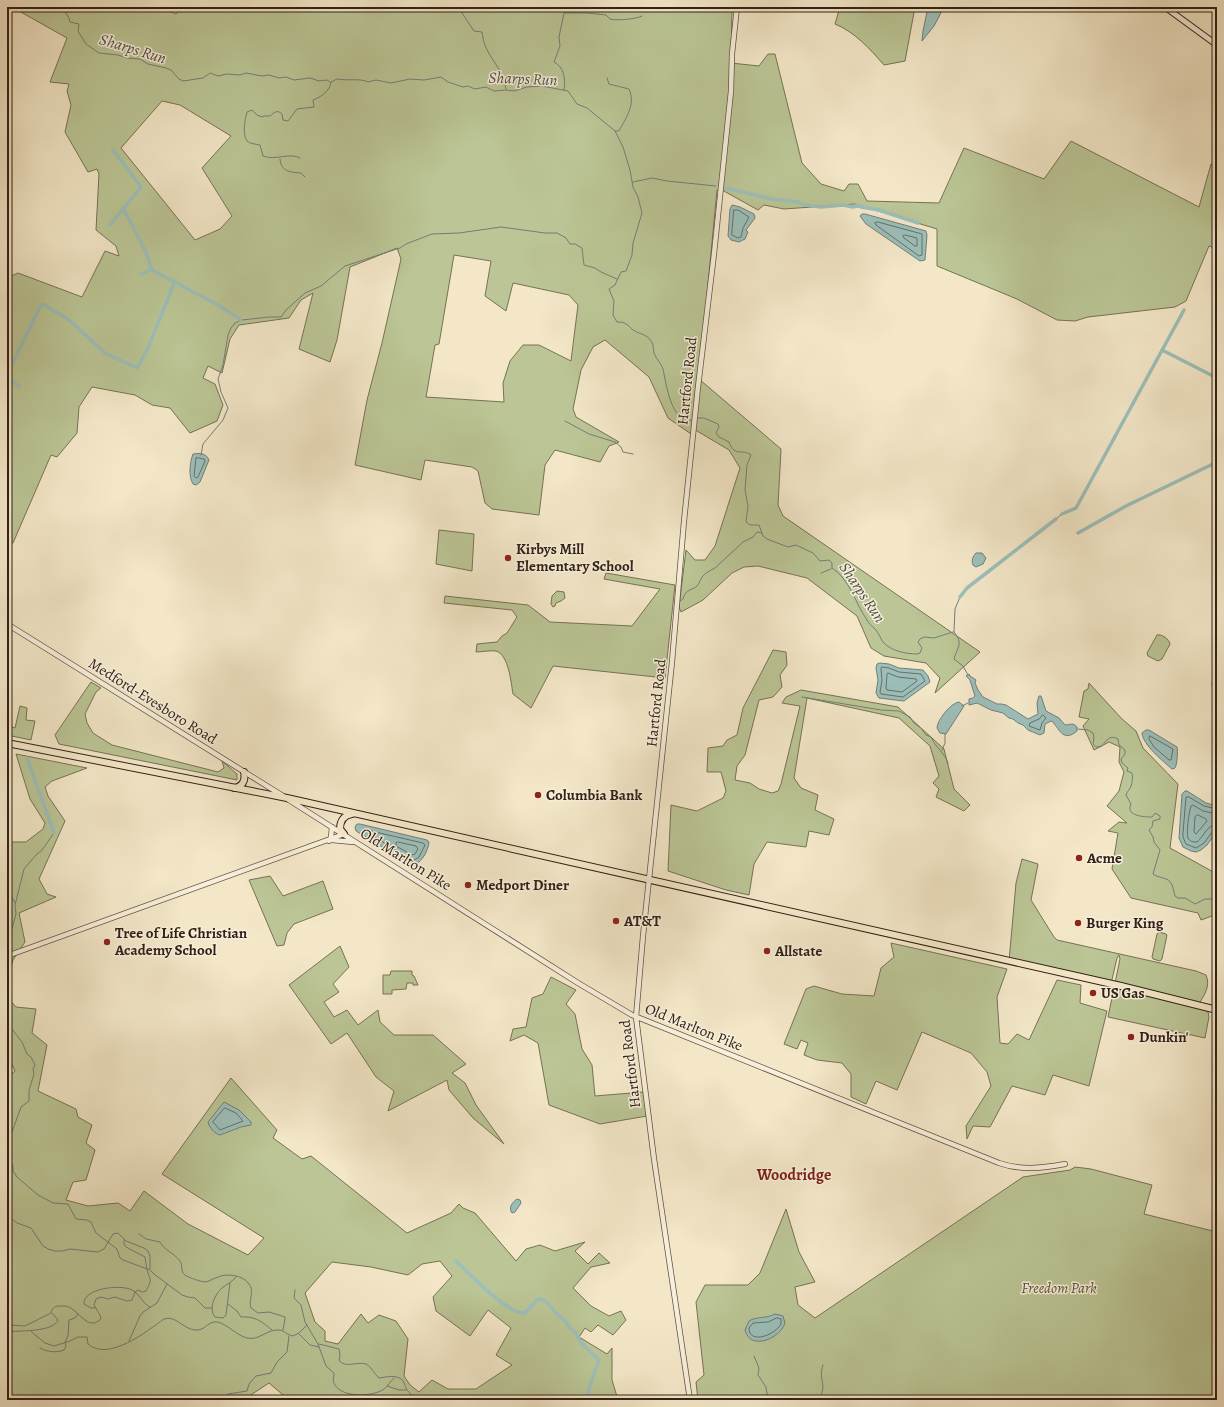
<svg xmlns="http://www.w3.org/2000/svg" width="1224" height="1407" font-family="Alegreya,serif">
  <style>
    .green { fill: #bbc595; stroke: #767255; fill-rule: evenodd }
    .water { fill: #9cbfba; stroke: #717f78 }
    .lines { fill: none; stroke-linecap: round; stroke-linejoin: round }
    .shore { stroke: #667068; stroke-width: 1 }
    .stream { stroke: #717f78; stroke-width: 1 }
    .canal { stroke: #9cbfba; stroke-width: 3.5 }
    .tertiary-casing { stroke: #625242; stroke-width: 6 }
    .secondary-casing { stroke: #312015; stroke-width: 7 }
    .trunk-casing { stroke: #312015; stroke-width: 8 }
    .tertiary { stroke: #f7efdb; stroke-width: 4.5 }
    .secondary { stroke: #f7efdb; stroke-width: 5 }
    .trunk { stroke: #f3e7c8; stroke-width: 6 }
    .poi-dot { fill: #8f2418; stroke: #f7efdb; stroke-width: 1.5 }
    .labels { text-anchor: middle; stroke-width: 3; stroke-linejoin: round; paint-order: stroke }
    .street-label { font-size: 15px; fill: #312015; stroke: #f7efdb }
    .poi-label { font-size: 15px; font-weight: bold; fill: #312015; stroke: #f7efdb; text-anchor: start }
    .park-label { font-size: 15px; font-style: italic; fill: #5a523b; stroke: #f7efdb }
    .water-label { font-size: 16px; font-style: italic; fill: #515047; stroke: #f7efdb }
    .neighbourhood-label { font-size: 16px; font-weight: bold; fill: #7a1f14; stroke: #f7efdb }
  </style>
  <rect width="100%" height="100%" fill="#f3e7c8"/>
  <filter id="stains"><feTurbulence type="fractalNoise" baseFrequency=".005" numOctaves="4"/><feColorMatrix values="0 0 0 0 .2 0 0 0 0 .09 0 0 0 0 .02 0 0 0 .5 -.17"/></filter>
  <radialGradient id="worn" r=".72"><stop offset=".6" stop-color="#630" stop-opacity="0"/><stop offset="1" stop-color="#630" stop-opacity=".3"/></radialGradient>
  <!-- green -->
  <path class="green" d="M12 7H159L176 14 183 7H732L731 63 759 66 768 54H775L802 163 821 184 844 191 849 184H858L867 201 939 203 964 148 1044 179 1071 141 1199 207 1211 164 1217 166V256L1212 253 1214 248 1209 246 1186 301 1175 307 1088 317 1075 321 1057 320 1017 299 937 266V229L855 204 784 209 764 205 758 210 722 190H717L699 379 781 449 778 505 783 516 980 652 935 693 940 678 926 663 884 656 871 648 857 616 807 578 758 566 744 567 732 573 703 600 681 612 679 607 686 550 695 560H705L715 546 740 468 729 450 692 428 691 434 668 418 649 377 605 340 593 347 581 370 573 409 576 417 619 442 609 446 600 462 555 450 545 465 539 515 492 509 485 503 478 471 472 467 425 460 421 480 355 465 367 400 382 343 401 259 397 248 350 267 337 340 330 362 299 349 313 293 301 300 289 318 239 325 230 339 222 373 208 366 203 378 215 384 223 405 217 421 190 433 170 408 152 405 135 395 92 387 79 407 77 433 57 457 51 455 13 543 7 542V278L18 273 82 297 105 251 119 256 116 246 96 230 99 174 97 169 88 172 65 132 71 105 67 91 69 84 50 82 67 38ZM162 101 180 105 231 136 202 168 232 216 220 229 195 240 121 148ZM454 255 491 261 485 296 506 311 513 283 569 295 578 305 571 361 539 345H523L510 361 503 383 504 402 426 397 435 345 439 344Z
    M840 7H915L905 61 884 65C870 49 855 32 835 24Z
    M439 530 474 534 472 571 436 564Z
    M606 573 675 585 665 678 553 666 531 708 513 694C511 683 509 655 496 651 490 650 482 652 476 652L477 644 497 642 502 636 507 633 517 617 512 610 444 603 445 596 528 605 550 622 632 626 660 589 604 579Z
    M557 591 564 592 565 598 561 601 556 603 555 606 553 607 551 604 552 596Z
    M1157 635C1162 634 1169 639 1170 644L1162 659 1158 661 1148 656 1147 653Z
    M773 650 786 652 787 665 780 675 782 687 773 697 759 700 745 755 737 766 735 780 750 783 759 789 772 793 778 791 781 784 800 706 782 703 786 697 801 690 898 707 944 749 954 789 970 805 964 811 936 797 939 789 933 783 939 776 930 746 899 718 807 698 794 778 801 788 818 795 815 810 834 819 829 835 809 831 806 847 767 842 754 864 749 895 726 890 668 871 671 805 697 811 723 798 726 791 721 772H707L708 748 723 746 727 740 737 735 743 708Z
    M1217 671V693C1209 685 1212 680 1217 671Z
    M91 682 101 688 96 692 85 714 87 723 93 733 112 745 218 772 224 768 222 761 237 774V780L59 744 55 735Z
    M1089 683 1122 719 1136 731 1143 748 1178 784 1170 848 1217 874V919L1212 916 1201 920 1198 913 1131 898 1112 869 1118 833 1108 831 1119 822 1127 823 1107 806 1119 791 1124 772 1119 762 1120 747 1109 742 1094 750 1083 726 1089 719 1079 717 1084 691 1088 689Z
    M20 706 27 708 26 720 35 721 31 740 7 735V725L15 728Z
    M16 754 87 768 52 781 45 787 48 796 65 821 39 879 47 894 56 897 19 913 25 942 13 960 7 981V844L8 842H26L43 829 45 823 30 799Z
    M1022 859 1038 864 1031 900 1054 937 1057 940 1196 971 1206 975C1211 986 1204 996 1198 1005L1207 1007 1209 1017 1205 1038 1108 1017 1120 959 1119 955 1117 958 1111 984 1009 961 1016 883Z
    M270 876 283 896 323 881 333 909 294 924 287 933 284 945 277 946 249 880Z
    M1159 932 1166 934 1167 935 1162 959 1160 961 1153 959 1152 957 1157 934Z
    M891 943 1007 969 997 997 1000 1043 1008 1044 1017 1034 1029 1040 1057 980 1081 985 1080 1003 1107 1011 1089 1086 1053 1075 1045 1095 1012 1086 990 1127 973 1126 967 1139 966 1126 991 1086 987 1072 971 1053 922 1032 897 1090 876 1081 866 1104 851 1097V1074L842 1063 817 1060 804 1055 808 1043 801 1040 797 1049 784 1044 806 989 814 986 842 994 874 996 881 968 894 957Z
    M340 946 349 967 333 984 339 992 324 1002 334 1017 347 1010 358 1025 378 1010 380 1022 394 1035H433L466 1064 452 1073 465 1083 476 1105 504 1144 473 1118 449 1090 447 1080 388 1111 394 1091 376 1077 347 1033 331 1044 289 985Z
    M391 971H412V975L414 976 418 985H413V983H407L406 989 392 990V994H383V975H390Z
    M551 977 576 990 566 1004 575 1014 582 1049 592 1065 595 1096 644 1092 647 1116 600 1124 549 1105 538 1043 524 1035 510 1041 513 1029 526 1027 532 998 543 994Z
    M7 997 16 1007 36 1009 32 1033 47 1045 38 1091 76 1109 78 1117 92 1125 86 1143 95 1150 86 1180 73 1182 66 1200 88 1206 118 1203 130 1211 144 1191 188 1224 248 1255 264 1238 162 1174 231 1078 277 1130 273 1138 302 1159 311 1156 407 1233 451 1213 459 1204 463 1208 475 1213 516 1261 526 1249 540 1245 555 1251 585 1242 575 1251 588 1264 599 1253 610 1263 591 1267 573 1288 591 1306 609 1316 621 1311 626 1320 613 1335 598 1325 591 1332 585 1328 579 1337 607 1354 612 1348V1380L618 1400H324L322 1398 320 1400 303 1398 302 1400H289L269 1383 243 1400H66L65 1398 64 1400H7V1078L15 1071 7 1053ZM440 1261 452 1276 433 1297 436 1311 470 1336 488 1310 511 1328 496 1355 512 1365 476 1389H448L432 1380 419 1392 410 1385 404 1376 408 1339 396 1321 379 1315 368 1323 361 1314 338 1344 325 1341V1331L315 1322 305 1293 332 1262 371 1267 408 1275 422 1264Z
    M1075 1167 1091 1169 1152 1185 1144 1214 1217 1232V1323L1214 1344 1217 1346V1400H698L696 1382 704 1375 696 1302 705 1285H748L760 1273 786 1209 799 1252 815 1282 795 1287 798 1305 815 1318 1023 1177 1070 1170Z"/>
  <!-- water -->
  <path class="water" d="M928 7H944L934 26 922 41 923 31Z
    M732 205 740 207 754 214 755 218 746 230 748 232 745 239 739 242 731 240 728 236 730 209Z
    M865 214 926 231 927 235 925 260 920 261 866 224 860 216 862 214Z
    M193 454C200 453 206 453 209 460L200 482 196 485 193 484C188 476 190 462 193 454Z
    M976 553H982L986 558 983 564 976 567 973 565C971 561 973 556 976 553Z
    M880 663 889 664 899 668 923 670 928 676 930 682 904 701 879 698 876 693 878 680 876 668 877 664Z
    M969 674 970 676 976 680 975 683 978 690 983 697 997 704H1001L1006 705 1028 719 1038 714 1037 703 1039 696H1041L1046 711 1059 718 1065 725C1070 725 1073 722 1077 727V731C1064 742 1060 731 1053 722L1051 721 1045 724 1044 733 1040 735 1028 730 1023 725 1018 723 1013 719 1009 718 1003 713 991 710 977 703 969 705V699L973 698 975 696 970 680 966 676Z
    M959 702 964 706 946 734 940 733 937 728C937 720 951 703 959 702Z
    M1146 730H1149L1177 747C1178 751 1177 765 1175 768L1172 769C1163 761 1143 745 1142 733Z
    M1187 791 1206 803 1217 806V831L1207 845 1201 850 1196 852 1191 851 1183 847 1179 838 1182 794 1185 791Z
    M357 824H360L427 840 429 842C428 851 423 860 415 865H412L356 831 355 827Z
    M224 1102 239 1110 251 1122V1125L241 1127 220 1135C215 1134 209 1127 208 1122Z
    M517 1199 520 1200 521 1203 515 1212 512 1213 511 1211C509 1206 513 1202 517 1199Z
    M775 1314 783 1316 785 1323C780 1339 750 1351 745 1330L749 1321C757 1316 766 1319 775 1314Z"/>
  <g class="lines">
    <!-- shore -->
    <path class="shore" d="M734 210H738L749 217 743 228 741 237 738 238 732 235Z
      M878 222 922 234V255L919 256 876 225 875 223Z
      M905 235 917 238V246H915L904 238 903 236Z
      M199 458 204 459 205 461 198 477 196 478 194 476 196 458Z
      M882 667 889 668 899 672 921 674 925 681 903 697 881 694 880 692 882 680 881 669Z
      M888 673 898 677 916 679 917 681 902 692 887 690 886 688 887 675Z
      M1043 715 1046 718 1042 723 1040 730 1029 726 1030 723 1039 719Z
      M1150 736 1173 749 1171 760H1169L1154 747 1149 739Z
      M1217 809 1204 806 1189 797H1186L1183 833V837L1186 844 1196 848 1204 843 1213 831 1217 829
      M1217 814 1203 811 1193 805 1191 806C1189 812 1186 833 1188 838 1190 842 1193 842 1197 842 1204 836 1207 825 1217 824
      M1198 815 1206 819 1207 821 1196 834 1194 832 1195 817Z
      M371 831 423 843 425 845 419 857 413 861 370 834 369 832Z
      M398 842 416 846 418 849 415 854 412 855 396 846V843Z
      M225 1108 236 1113 243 1121 220 1130 213 1122Z
      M777 1318 781 1319V1324C775 1335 749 1345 749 1328L753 1323 768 1322Z"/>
    <!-- stream -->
    <path class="stream" d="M62 7 69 18 70 22 79 24 78 31 86 44 99 53 118 55 127 58 140 59 148 64 166 68 171 70 179 79 183 81 203 78 210 73 218 76 227 74 240 75 246 73 262 76 269 75 279 78 286 77 294 80 310 78 319 81 327 80 330 82
      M458 7 474 31 482 32C484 57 503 65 506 89
      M607 78 609 84 629 89C636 104 626 118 619 131H615
      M564 90C566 79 564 67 554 62L560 46 559 37 564 13H587L606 15 610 19C617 21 636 19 642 16
      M300 158C290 152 275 161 263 156L260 145C256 144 250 144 247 141 242 134 245 119 247 112L252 110 257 115 262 117 264 116H270C274 113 277 109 282 114L283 120 288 121 297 109 314 107 313 100C321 97 330 91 331 82L337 79C347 81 361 78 368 82L376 80 391 83 410 79 424 80 441 77 448 82 463 87 468 86 475 89 486 87 494 91 506 90 514 91 527 87 542 86 568 91 577 104 587 108 615 131 623 147 630 170 633 187 638 197 642 213 633 243 632 255 626 271 621 272 615 285 609 289 614 301 613 315 617 322C620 322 624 322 626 324 629 325 630 328 633 330 639 334 647 334 651 341 654 345 653 349 654 353 656 359 661 363 663 369 666 382 671 425 692 420
      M280 159C281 172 290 172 301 173L305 177
      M633 182 652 178 667 181 716 186
      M697 418H704L718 424 719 427 716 433 719 437 729 442C735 458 742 448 751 455L747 465 745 490 748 506 746 522 750 525H759L763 536 767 539 788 547 796 545 813 553 820 561 829 560 832 563V568
      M565 421 589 434 615 442 621 447 623 452 633 454
      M201 455 203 444 223 420 228 408 221 392 218 379 223 365 228 335 231 328 235 323 242 320 269 317H281L286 310 305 293 321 286 345 266 400 248 406 244 432 234 459 233 501 227 545 233H557L566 238 570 244H575L582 248 584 265 595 268 601 272 617 279
      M1056 519 1062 514
      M832 568C850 579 855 603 867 620 869 624 872 626 875 629 879 633 880 638 883 642 891 651 906 654 917 654L920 653 922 648 918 642 920 639 924 637 934 638 953 632
      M821 573 831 569
      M680 601 683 599C686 588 692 591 697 586 699 584 700 580 702 577 705 573 711 570 715 568L743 542 753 537 757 532 761 533
      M954 632C964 644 957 647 954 659L963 666 968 675
      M954 632 955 609 960 597
      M802 697 881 710 899 711 910 717 914 723 921 728 926 735 931 737C935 747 945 753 948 763
      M962 706 968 703
      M1078 729 1088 730 1093 733 1094 738 1093 744 1096 747 1102 746C1106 741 1110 734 1118 739L1119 745 1125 750V754L1121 759 1122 763 1128 768 1127 771 1132 773C1133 776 1132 784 1131 786 1130 790 1127 791 1126 795L1131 804C1125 816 1144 817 1152 817L1155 813 1160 816V819L1153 821 1152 827 1149 830 1153 837 1154 842 1160 850 1153 874C1157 877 1161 877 1166 879 1173 881 1173 890 1175 896L1178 898H1185L1195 904 1205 899H1217
      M942 750 945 743V734
      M7 888 15 903
      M7 947 16 914 15 905 24 869 36 855 42 850 54 833
      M7 1023 22 1042 27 1054 31 1057 35 1065 33 1069 34 1074 29 1090V1101L21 1107 7 1146
      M7 1155 13 1166V1171L17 1177 38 1195 53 1203 68 1204 76 1219 87 1220 91 1222 96 1233 117 1249 120 1258 123 1260 150 1270 154 1274 182 1295 188 1297 195 1298 205 1308H212
      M7 1215 17 1223 31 1228 43 1246 48 1249 55 1251H62L70 1249 98 1252 104 1249 113 1234 118 1233 126 1241 144 1248 148 1251 150 1256V1269
      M139 1234 146 1239 160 1242C164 1250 174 1253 180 1261 183 1265 180 1271 185 1275 190 1278 201 1282 206 1282 210 1281 214 1278 218 1277 227 1273 243 1275 249 1284 255 1291 248 1301 251 1308L258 1313 269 1312 285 1317V1319L283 1330
      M124 1240V1244L126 1247 145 1257C146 1261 146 1266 147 1270 151 1282 152 1279 146 1291L142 1292 138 1290 135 1292
      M230 1283 226 1315 223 1318 215 1317C208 1309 215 1294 222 1288 227 1284 232 1282 236 1277
      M295 1290 294 1298 301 1305 305 1322 318 1344 326 1366 334 1373C334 1377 332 1381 335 1385 343 1398 373 1397 384 1389 387 1387 391 1381 394 1378
      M228 1304 237 1311 241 1317C255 1316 261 1321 272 1330
      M95 1308H91L84 1304C83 1288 121 1284 132 1290 140 1294 142 1303 150 1307
      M51 1312C53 1307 55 1306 61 1306 73 1305 76 1314 85 1320 88 1323 91 1323 95 1323L100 1320 101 1317 94 1305 96 1299 101 1297 108 1299 115 1297 127 1301 132 1300 135 1292
      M7 1325 25 1326 51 1313
      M31 1331 34 1334 45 1343 54 1346 70 1341 78 1337H87L88 1344C109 1362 147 1331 164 1319 176 1315 183 1329 195 1330 204 1331 207 1323 214 1322 223 1320 237 1336 247 1338 259 1341 267 1329 279 1330 284 1330 287 1335 293 1336L299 1333 307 1325
      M7 1332C19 1330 52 1333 58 1320L52 1313
      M299 1334 310 1345 319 1347
      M129 1341 140 1316 143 1312 157 1303 167 1284
      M319 1344 339 1349 340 1356 339 1360C345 1369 357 1361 366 1364 372 1367 374 1374 379 1378 386 1377 398 1374 403 1381 405 1384 405 1387 407 1390 410 1394 413 1395 415 1400
      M40 1348C47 1352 56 1353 64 1350L66 1346 65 1342 68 1336 69 1320 75 1318 78 1314
      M754 1356 759 1368 758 1375 766 1387 767 1394 775 1400
      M7 1362 10 1368 7 1373
      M387 1386 399 1390H406
      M222 1400 228 1394 247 1391 249 1384 256 1376 271 1373 277 1362 287 1352 289 1336
      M820 1400C821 1395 823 1391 823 1386 822 1379 820 1373 823 1365"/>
    <!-- canal -->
    <path class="canal" d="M726 188 772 199 798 202 805 205 821 207 843 205 853 207 859 205 861 207 879 210 918 223
      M123 208 145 250 152 270 218 305 237 317 241 321
      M110 225 141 187 113 150
      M141 274 152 269
      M1162 350 1217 378
      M7 374 41 305 43 304 69 320 105 353 137 368 148 348 175 281
      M7 377 19 386
      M1062 514 1076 508 1184 310
      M1078 533 1126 506 1217 462
      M960 597 967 588 1056 519
      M27 758 54 833
      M456 1261C469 1273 508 1315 525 1313L537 1300 540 1299 546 1301 556 1313 566 1322 569 1327 575 1332 582 1344 599 1360 590 1385 587 1400"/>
    <!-- tertiary casing -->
    <g class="tertiary-casing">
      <path id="tertiary" d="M7 624 283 796
        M289 800 578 983 632 1015 999 1163C1022 1171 1042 1168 1065 1164
        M332 840 353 842
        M329 841 331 837 332 827
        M7 956 344 834
        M690 1400 654 1159 636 1017 643 936 672 662 684 521 698 387 714 254 731 91 732 54 737 7"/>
    </g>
    <!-- secondary casing -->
    <g class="secondary-casing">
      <path id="secondary" d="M1165 7 1217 45"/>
    </g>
    <!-- trunk casing -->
    <g class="trunk-casing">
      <path id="trunk" d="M7 743 287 798 1121 986 1217 1010
        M234 788C242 787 246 781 244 772
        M344 834 340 829C340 821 344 815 352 814"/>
    </g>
    <!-- tertiary -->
    <use href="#tertiary" class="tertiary"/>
    <!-- secondary -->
    <use href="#secondary" class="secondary"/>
    <!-- trunk -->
    <use href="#trunk" class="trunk"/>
  </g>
  <!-- markers -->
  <g class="poi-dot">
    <circle cx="508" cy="558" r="4"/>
    <circle cx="538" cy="795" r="4"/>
    <circle cx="1079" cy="858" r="4"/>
    <circle cx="468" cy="885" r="4"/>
    <circle cx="616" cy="921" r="4"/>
    <circle cx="1078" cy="923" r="4"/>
    <circle cx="107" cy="942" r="4"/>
    <circle cx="767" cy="951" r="4"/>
    <circle cx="1093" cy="993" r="4"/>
    <circle cx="1131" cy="1037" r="4"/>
  </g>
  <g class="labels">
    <!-- street labels -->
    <g class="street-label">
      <text transform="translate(687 381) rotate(-84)" y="5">Hartford Road</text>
      <text transform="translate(153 701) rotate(32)" y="5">Medford-Evesboro Road</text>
      <text transform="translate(656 703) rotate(-84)" y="5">Hartford Road</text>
      <text transform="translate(406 859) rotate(32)" y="5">Old Marlton Pike</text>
      <text transform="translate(694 1027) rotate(22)" y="5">Old Marlton Pike</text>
      <text transform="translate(630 1064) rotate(-97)" y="5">Hartford Road</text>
    </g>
    <!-- poi labels -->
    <g class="poi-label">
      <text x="516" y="554">Kirbys Mill<tspan x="516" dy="17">Elementary School</tspan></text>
      <text x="546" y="800">Columbia Bank</text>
      <text x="1087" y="863">Acme</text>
      <text x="476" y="890">Medport Diner</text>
      <text x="624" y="926">AT&amp;T</text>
      <text x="1086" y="928">Burger King</text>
      <text x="115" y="938">Tree of Life Christian<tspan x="115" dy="17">Academy School</tspan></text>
      <text x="775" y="956">Allstate</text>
      <text x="1101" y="998">US Gas</text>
      <text x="1139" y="1042">Dunkin'</text>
    </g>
    <!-- park labels -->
    <g class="park-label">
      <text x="1059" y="1293">Freedom Park</text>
    </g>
    <!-- water labels -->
    <g class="water-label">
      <text transform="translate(133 48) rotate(17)" y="6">Sharps Run</text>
      <text transform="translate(523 78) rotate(2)" y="6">Sharps Run</text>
      <text transform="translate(863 592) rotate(56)" y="6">Sharps Run</text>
    </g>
    <!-- neighbourhood labels -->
    <g class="neighbourhood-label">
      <text x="794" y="1180">Woodridge</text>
    </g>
  </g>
  <!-- margin -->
  <rect width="1224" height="1407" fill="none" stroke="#f3e7c8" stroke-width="24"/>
  <rect x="8" y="8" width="1208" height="1391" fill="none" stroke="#312015" stroke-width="2"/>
  <rect x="12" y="12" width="1200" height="1383" fill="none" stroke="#312015"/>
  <rect width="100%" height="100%" filter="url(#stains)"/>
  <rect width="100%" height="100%" fill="url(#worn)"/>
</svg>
